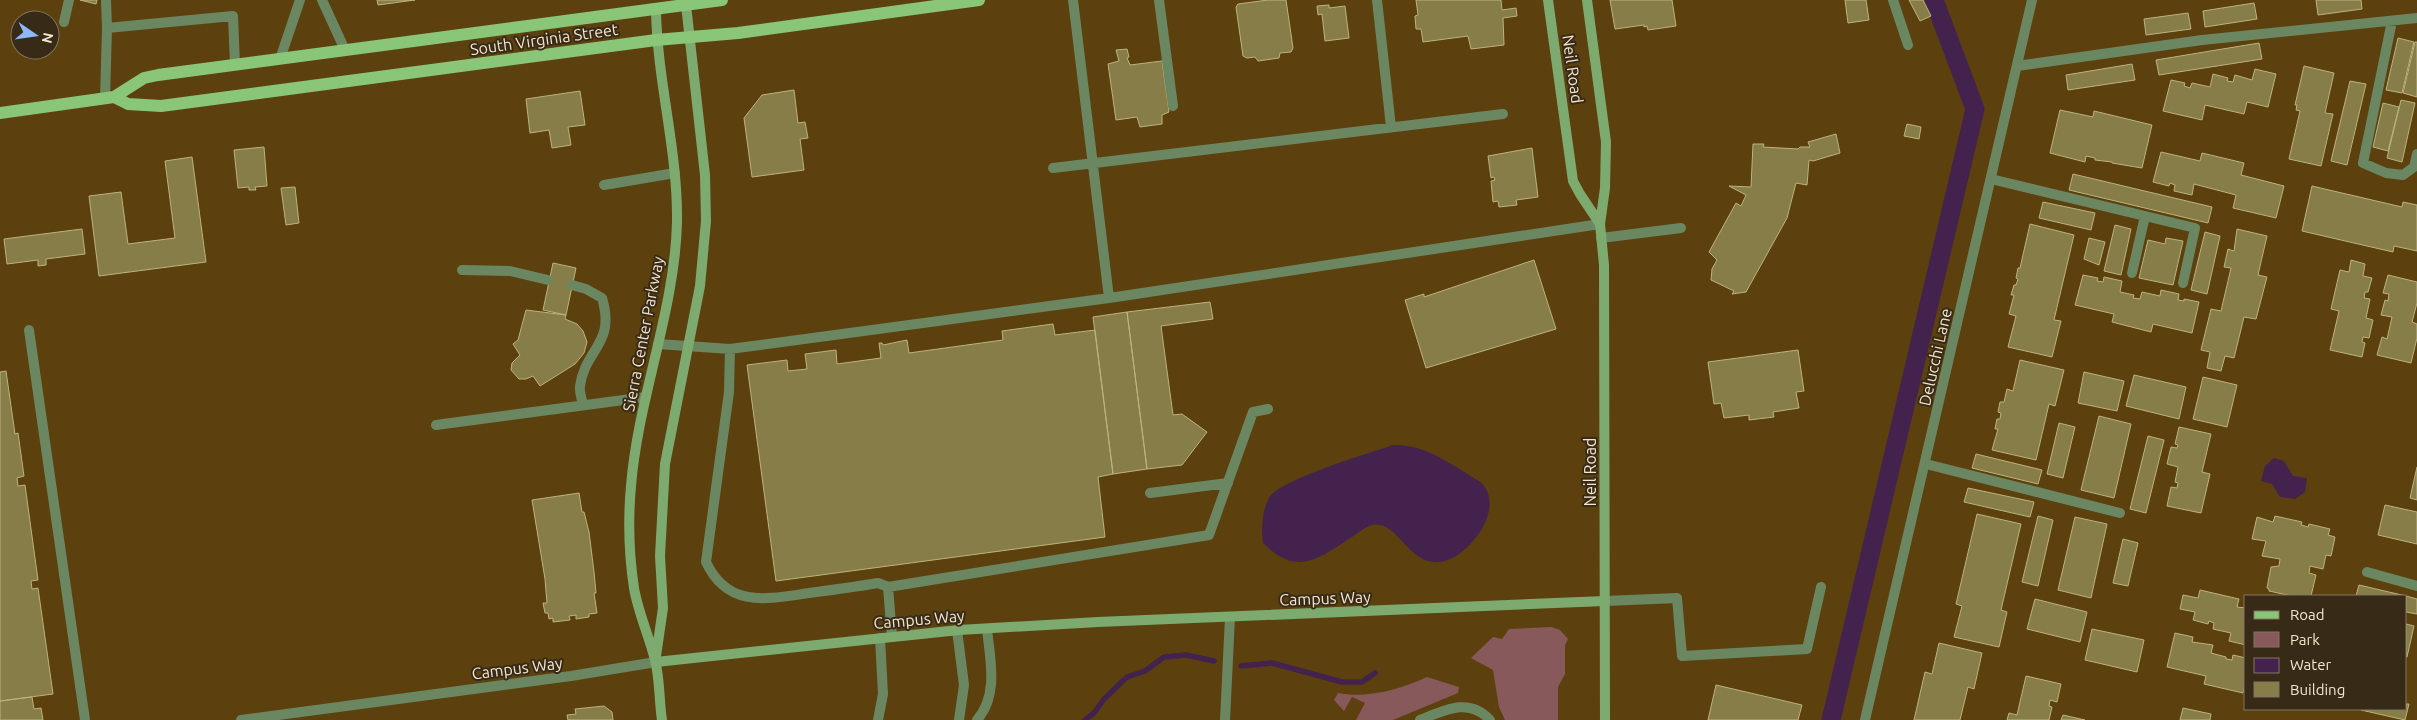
<svg xmlns="http://www.w3.org/2000/svg" width="2417" height="720" font-family="Ubuntu,sans-serif">
  <style>
    .green { fill: #87595a }
    .water { fill: #44224e }
    .lines { fill: none; stroke-linecap: round; stroke-linejoin: round }
    .stream { stroke: #44224e; stroke-width: 5.5 }
    .canal { stroke: #44224e; stroke-width: 19 }
    .building { fill: #877d48; stroke: #bdb37c }
    .lane { stroke: #6b8762; stroke-width: 10 }
    .street { stroke: #6b8762; stroke-width: 10 }
    .secondary { stroke: #7dab6f; stroke-width: 10 }
    .primary { stroke: #8ac678; stroke-width: 12 }
    .labels { text-anchor: middle; stroke-width: 4; stroke-linejoin: round; paint-order: stroke }
    .street-label { font-size: 16px; fill: #f5e5cd; stroke: #372b17 }
  </style>
  <rect width="100%" height="100%" fill="#5c410f"/>
  <!-- green -->
  <path class="green" d="M1551 627 1560 630 1568 639 1565 645V674L1558 687V720H1505L1499 707 1493 670 1471 658 1493 637 1502 639 1509 629Z
    M1427 677 1459 687 1458 693 1393 720H1356L1365 703 1352 697 1344 711 1334 700 1338 693C1366 699 1402 689 1427 677Z"/>
  <!-- water -->
  <path class="water" d="M1393 445C1422 444 1445 460 1469 475 1473 478 1481 481 1484 486 1503 511 1470 554 1445 561 1409 571 1399 519 1372 525 1365 527 1358 533 1352 537 1318 559 1297 577 1263 543 1261 529 1262 511 1269 498 1278 480 1370 453 1393 445Z
    M2274 458 2284 461 2293 476 2307 478 2305 492 2295 499 2280 497 2272 484 2261 481 2265 466Z"/>
  <g class="lines">
    <!-- stream -->
    <path class="stream" d="M1241 666 1272 663 1342 682H1362L1375 673
      M1085 720 1094 713 1104 699 1127 677 1145 671 1164 657 1186 655 1214 661"/>
    <!-- canal -->
    <path class="canal" d="M1831 720 1975 109 1934 0"/>
  </g>
  <!-- building -->
  <path class="building" d="M80 0H97L96 4Z
    M377 0H415L378 5Z
    M1268 0H1286L1293 48 1291 52 1280 53 1279 58 1258 61 1255 57 1247 58 1243 56 1236 7 1238 4Z
    M1416 0H1501L1502 10 1516 8 1517 16 1503 18 1504 45 1471 49 1468 36 1423 42 1421 29H1416L1415 16 1418 15Z
    M1610 0H1672L1676 26 1648 30 1647 26 1644 27V25L1615 29Z
    M1845 0H1866L1869 20 1848 23Z
    M1909 0H1923L1931 16 1920 21Z
    M2316 0H2361L2362 9 2318 15Z
    M2254 3 2257 19 2205 27 2203 11Z
    M1329 5V8L1345 6 1349 38 1325 41 1322 14 1318 15 1317 6Z
    M2188 13 2191 29 2146 35 2144 19Z
    M2398 38 2414 42 2402 93 2386 90Z
    M2415 42H2417V97L2403 93Z
    M2259 43 2262 59 2159 75 2156 60Z
    M1127 49 1129 57 1127 58 1130 65 1162 61 1169 112 1162 115V124L1140 127 1137 117 1116 120 1108 64 1119 61 1116 50Z
    M2132 64 2135 80 2068 90 2066 75Z
    M2304 66 2334 73 2325 113 2333 114 2321 166 2289 159 2300 111 2296 110 2297 105H2295Z
    M2255 69 2276 74 2268 107 2247 102 2244 114 2205 105 2202 120 2163 111 2171 80 2185 83 2184 86 2190 88 2192 83 2210 87 2213 74 2228 78 2227 81 2233 82 2235 75 2252 80Z
    M2350 81 2366 84 2347 165 2331 161Z
    M794 90 798 123 805 122 808 138 800 139 804 170 752 177 744 118 762 95Z
    M580 91 585 125 568 127 571 145 552 148 549 130 530 133 526 99Z
    M2401 100 2415 103 2402 162 2387 158Z
    M2383 103 2399 107 2388 151 2373 147Z
    M2060 110 2093 117 2094 111 2152 125 2142 168 2112 163V162L2095 160V158L2086 156 2085 162 2050 153Z
    M1907 124 1921 127 1919 139 1904 136Z
    M1836 134 1840 153 1813 161 1809 160 1807 185 1796 183 1787 218 1746 292 1732 294 1734 291 1711 280 1712 269 1717 260 1709 252 1736 203 1741 206 1746 195 1729 186 1751 187 1753 144H1764L1763 147 1798 149 1800 147H1810L1808 142Z
    M264 147 267 186 255 187 256 190H249V187L238 188 234 150Z
    M1532 148 1538 197 1516 200 1517 205 1499 207 1498 201 1493 202 1491 181 1495 180 1494 177 1491 178 1488 156Z
    M2161 152 2200 161 2202 153 2244 163 2241 175 2284 186 2276 218 2233 208 2236 195 2194 184 2192 195 2174 191 2175 185 2170 183 2169 186 2153 182Z
    M192 157 206 262 99 276 89 196 121 192 128 244 175 238 165 161Z
    M2073 174 2212 207 2208 223 2069 190Z
    M2312 186 2402 207 2403 202 2417 205V251L2394 246 2393 252 2302 231Z
    M295 187 299 223 286 225 281 188Z
    M2043 202 2095 213 2091 230 2039 218Z
    M2030 224 2074 235 2054 320 2061 321 2052 357 2008 347 2016 316 2009 314 2014 295H2011L2014 285H2016L2018 279 2016 278 2018 268H2020Z
    M2115 225 2131 229 2121 275 2104 271Z
    M82 229 85 254 46 259V265L38 266V260L7 264 4 239Z
    M2237 229 2267 236 2258 275 2267 277 2256 319 2244 317 2234 358 2225 356 2221 371 2207 368 2210 352 2201 350 2211 309 2221 311 2231 268 2224 267 2228 249 2234 251Z
    M2205 232 2220 236 2207 294 2191 290Z
    M2089 238 2105 242 2099 265 2084 259Z
    M2166 238 2183 241 2173 285 2139 278 2148 240 2165 244Z
    M1534 260 1556 329 1426 368 1405 300 1424 294V297Z
    M2351 260 2365 264 2363 276 2372 278 2368 292H2365L2364 298 2370 299 2366 318 2373 320 2369 338 2363 337 2362 342 2365 343 2362 357 2330 350 2339 311 2331 309 2340 270 2349 272Z
    M553 263 576 268 566 315 543 310Z
    M2083 275 2098 278 2097 281 2103 282 2104 277 2122 281 2120 292 2134 295 2133 298 2140 299 2142 292 2160 296 2161 290 2179 294 2178 300 2184 301V299L2199 302 2192 333 2153 324 2151 332 2112 322 2114 314 2075 305Z
    M2388 275 2417 282V303L2412 322 2417 324V338L2411 363 2377 355 2382 337 2387 339 2392 317 2381 315 2385 300 2388 301 2389 294 2383 293Z
    M1210 302 1213 319 1161 326 1173 415 1182 414 1207 432 1182 465 1147 469 1127 312Z
    M526 310 566 315 565 319 577 324 583 331 587 342 584 353 575 364 540 386 533 376 526 379H519L511 370 512 363 520 355 513 344 518 340Z
    M1127 312 1147 469 1113 474 1093 317Z
    M1053 324 1055 335 1095 330 1113 474 1098 477 1105 537 776 581 747 365 787 360 788 371 807 369 805 354 836 350 837 364 881 358 879 343H882L883 345 907 340 909 353 1003 340 1002 331Z
    M1798 350 1804 391 1796 392 1799 408 1773 412 1774 417 1749 420V415L1724 418 1721 403 1714 404 1708 362Z
    M2020 360 2064 370 2055 406 2049 404 2036 460 1992 450 1998 429H1995L1997 419H2000L2001 413 1998 412 2000 402H2004L2007 389 2013 391Z
    M6 371 15 434 18 433 24 476 17 478 18 486 25 485 38 580 31 581 32 589 38 588 53 694 0 701V372Z
    M2084 372 2124 381 2117 411 2078 403Z
    M2134 375 2186 387 2179 419 2126 406Z
    M2203 377 2237 385 2227 427 2193 419Z
    M2099 416 2131 424 2114 498 2081 490Z
    M2059 423 2075 427 2063 478 2047 474Z
    M2179 427 2211 434 2202 472 2210 474 2201 513 2167 506 2171 487 2177 488 2178 483 2175 482 2178 467 2167 464 2171 447 2177 448 2178 445 2175 444Z
    M2148 436 2164 440 2146 513 2130 509Z
    M1976 454 2042 470 2038 484 1972 468Z
    M2417 467V500L2410 498Z
    M1968 488 2034 502 2030 517 1964 502Z
    M579 493 582 512H584L589 532 594 572 596 593H594L597 613 589 614V617L576 619V615L569 616 570 620 553 622V618L549 619 548 613H545L543 603H547L545 579 532 500Z
    M2385 505 2417 512V544L2378 535Z
    M1977 514 2021 524 2001 610 2007 612 1999 647 1954 637 1962 606 1956 604Z
    M2038 516 2053 520 2038 586 2022 582Z
    M2275 516 2302 522 2301 525 2308 527 2309 524 2330 529 2328 535 2335 537 2331 556 2326 555 2323 569 2310 566 2309 573 2316 575 2311 596H2292L2269 591V589L2267 588 2271 567 2279 566 2280 559 2262 556 2266 541 2252 539 2257 517 2273 522Z
    M2075 517 2107 524 2091 598 2058 590Z
    M2123 539 2138 543 2128 586 2113 583Z
    M2359 585 2406 596H2356Z
    M2200 590 2239 599 2237 607 2246 608V645L2229 641 2231 633 2213 629 2214 623 2209 621 2208 624 2193 620 2195 612 2180 609 2183 595 2198 598Z
    M2406 596 2417 599V614L2406 612Z
    M2035 599 2087 612 2080 642 2027 629Z
    M2406 624 2414 626 2407 657H2406Z
    M2092 629 2144 640 2137 672 2085 660Z
    M2175 633 2193 637 2192 642 2213 645 2211 653 2226 657V659L2232 660 2233 655 2246 658V681L2243 693 2204 684 2206 676 2167 667Z
    M1939 643 1982 653 1974 689 1968 687 1960 720H1914L1925 672 1932 674Z
    M2026 676 2061 684 2057 702 2050 700 2049 706 2052 707 2049 720H2007L2009 713 2017 715Z
    M1716 685 1802 705 1798 720H1708Z
    M32 697 34 709 41 708 43 720H0V701Z
    M2406 704H2409L2405 720 2361 710 2406 709Z
    M604 706 612 712 613 720H568L567 715 576 714 575 709Z
    M2183 708 2211 714 2210 720H2180Z
    M2063 715 2085 720H2061Z"/>
  <g class="lines">
    <!-- lane -->
    <path class="lane" d="M106 0 107 28
      M322 0 345 50
      M1073 0 1109 298
      M1159 0 1173 106
      M1377 0 1391 127
      M1893 0 1908 45
      M2392 21 2363 163 2386 173 2403 175 2414 167 2417 154
      M64 22 69 0
      M280 59 300 0
      M2017 66 2202 40 2417 18
      M105 99 107 28 233 16 235 65
      M1053 168 1503 114
      M1991 179 2195 228 2183 283
      M604 185 675 173
      M1601 238 1681 228
      M462 270 510 271 548 280
      M2132 273 2145 216
      M572 285 586 289 602 298C616 344 585 349 580 386 579 392 582 399 583 405
      M29 330 85 720
      M658 344 730 349 1109 298 1600 224
      M730 349 729 392 706 562C728 609 768 599 809 593 832 590 855 587 878 583L888 587 892 637
      M436 425 646 397
      M1926 464 2120 513
      M1150 493 1228 483
      M2367 572 2417 586
      M888 587 1209 535 1253 412 1268 409
      M1605 601 1677 598 1682 656 1807 649 1821 587
      M957 630 964 685 959 720
      M878 720 883 694 880 638
      M977 720C999 695 990 659 987 629
      M1225 720 1230 617
      M1420 720C1445 710 1469 697 1490 720"/>
    <!-- street -->
    <path class="street" d="M241 720 571 676 656 662
      M1865 720 2032 0"/>
    <!-- secondary -->
    <path class="secondary" d="M1548 0 1573 181 1580 194 1600 224
      M1587 0 1606 142 1605 188 1600 224 1604 265 1605 720
      M656 9C657 81 678 150 677 222 675 310 638 398 631 486 628 519 629 555 634 588 638 612 649 636 655 660 660 679 659 701 662 720
      M656 656 663 608 660 556 665 464 700 286 706 221 705 175 686 5
      M656 662 959 630 1098 622 1605 601"/>
    <!-- primary -->
    <path class="primary" d="M114 97 128 104 161 106 656 40 738 33 979 0
      M0 113 114 97 144 78 158 75 722 0"/>
  </g>
  <g class="labels">
    <!-- street labels -->
    <g class="street-label">
      <text transform="translate(544 39) rotate(-8)" y="6">South Virginia Street</text>
      <text transform="translate(1573 69) rotate(82)" y="6">Neil Road</text>
      <text transform="translate(643 334) rotate(-79)" y="6">Sierra Center Parkway</text>
      <text transform="translate(1935 357) rotate(-77)" y="6">Delucchi Lane</text>
      <text transform="translate(1590 472) rotate(-90)" y="6">Neil Road</text>
      <text transform="translate(1325 598) rotate(-2)" y="6">Campus Way</text>
      <text transform="translate(919 619) rotate(-5)" y="6">Campus Way</text>
      <text transform="translate(517 668) rotate(-7)" y="6">Campus Way</text>
    </g>
  </g>
  <!-- legend -->
  <rect x="2244" y="595" width="162" height="115" fill="#372b17" stroke="#837560"/>
  <rect x="2254" y="611" width="25" height="8" fill="#8ac678" stroke="#837560"/>
  <text x="2290" y="620" font-size="15" fill="#f5e5cd">Road</text>
  <rect x="2254" y="632" width="25" height="15" fill="#87595a" stroke="#837560"/>
  <text x="2290" y="645" font-size="15" fill="#f5e5cd">Park</text>
  <rect x="2254" y="658" width="25" height="15" fill="#44224e" stroke="#837560"/>
  <text x="2290" y="670" font-size="15" fill="#f5e5cd">Water</text>
  <rect x="2254" y="682" width="25" height="15" fill="#877d48" stroke="#837560"/>
  <text x="2290" y="695" font-size="15" fill="#f5e5cd">Building</text>
  <!-- north arrow -->
  <g transform="translate(35 35) rotate(103)"><circle r="24" fill="#372b17" stroke="#837560"/>
  <path d="M0-4L9 19L0 12L-9 19Z" fill="#8db9fc"/>
  <text y="-8" font-size="14" font-weight="bold" text-anchor="middle" fill="#f5e5cd">N</text>
  </g>
</svg>
